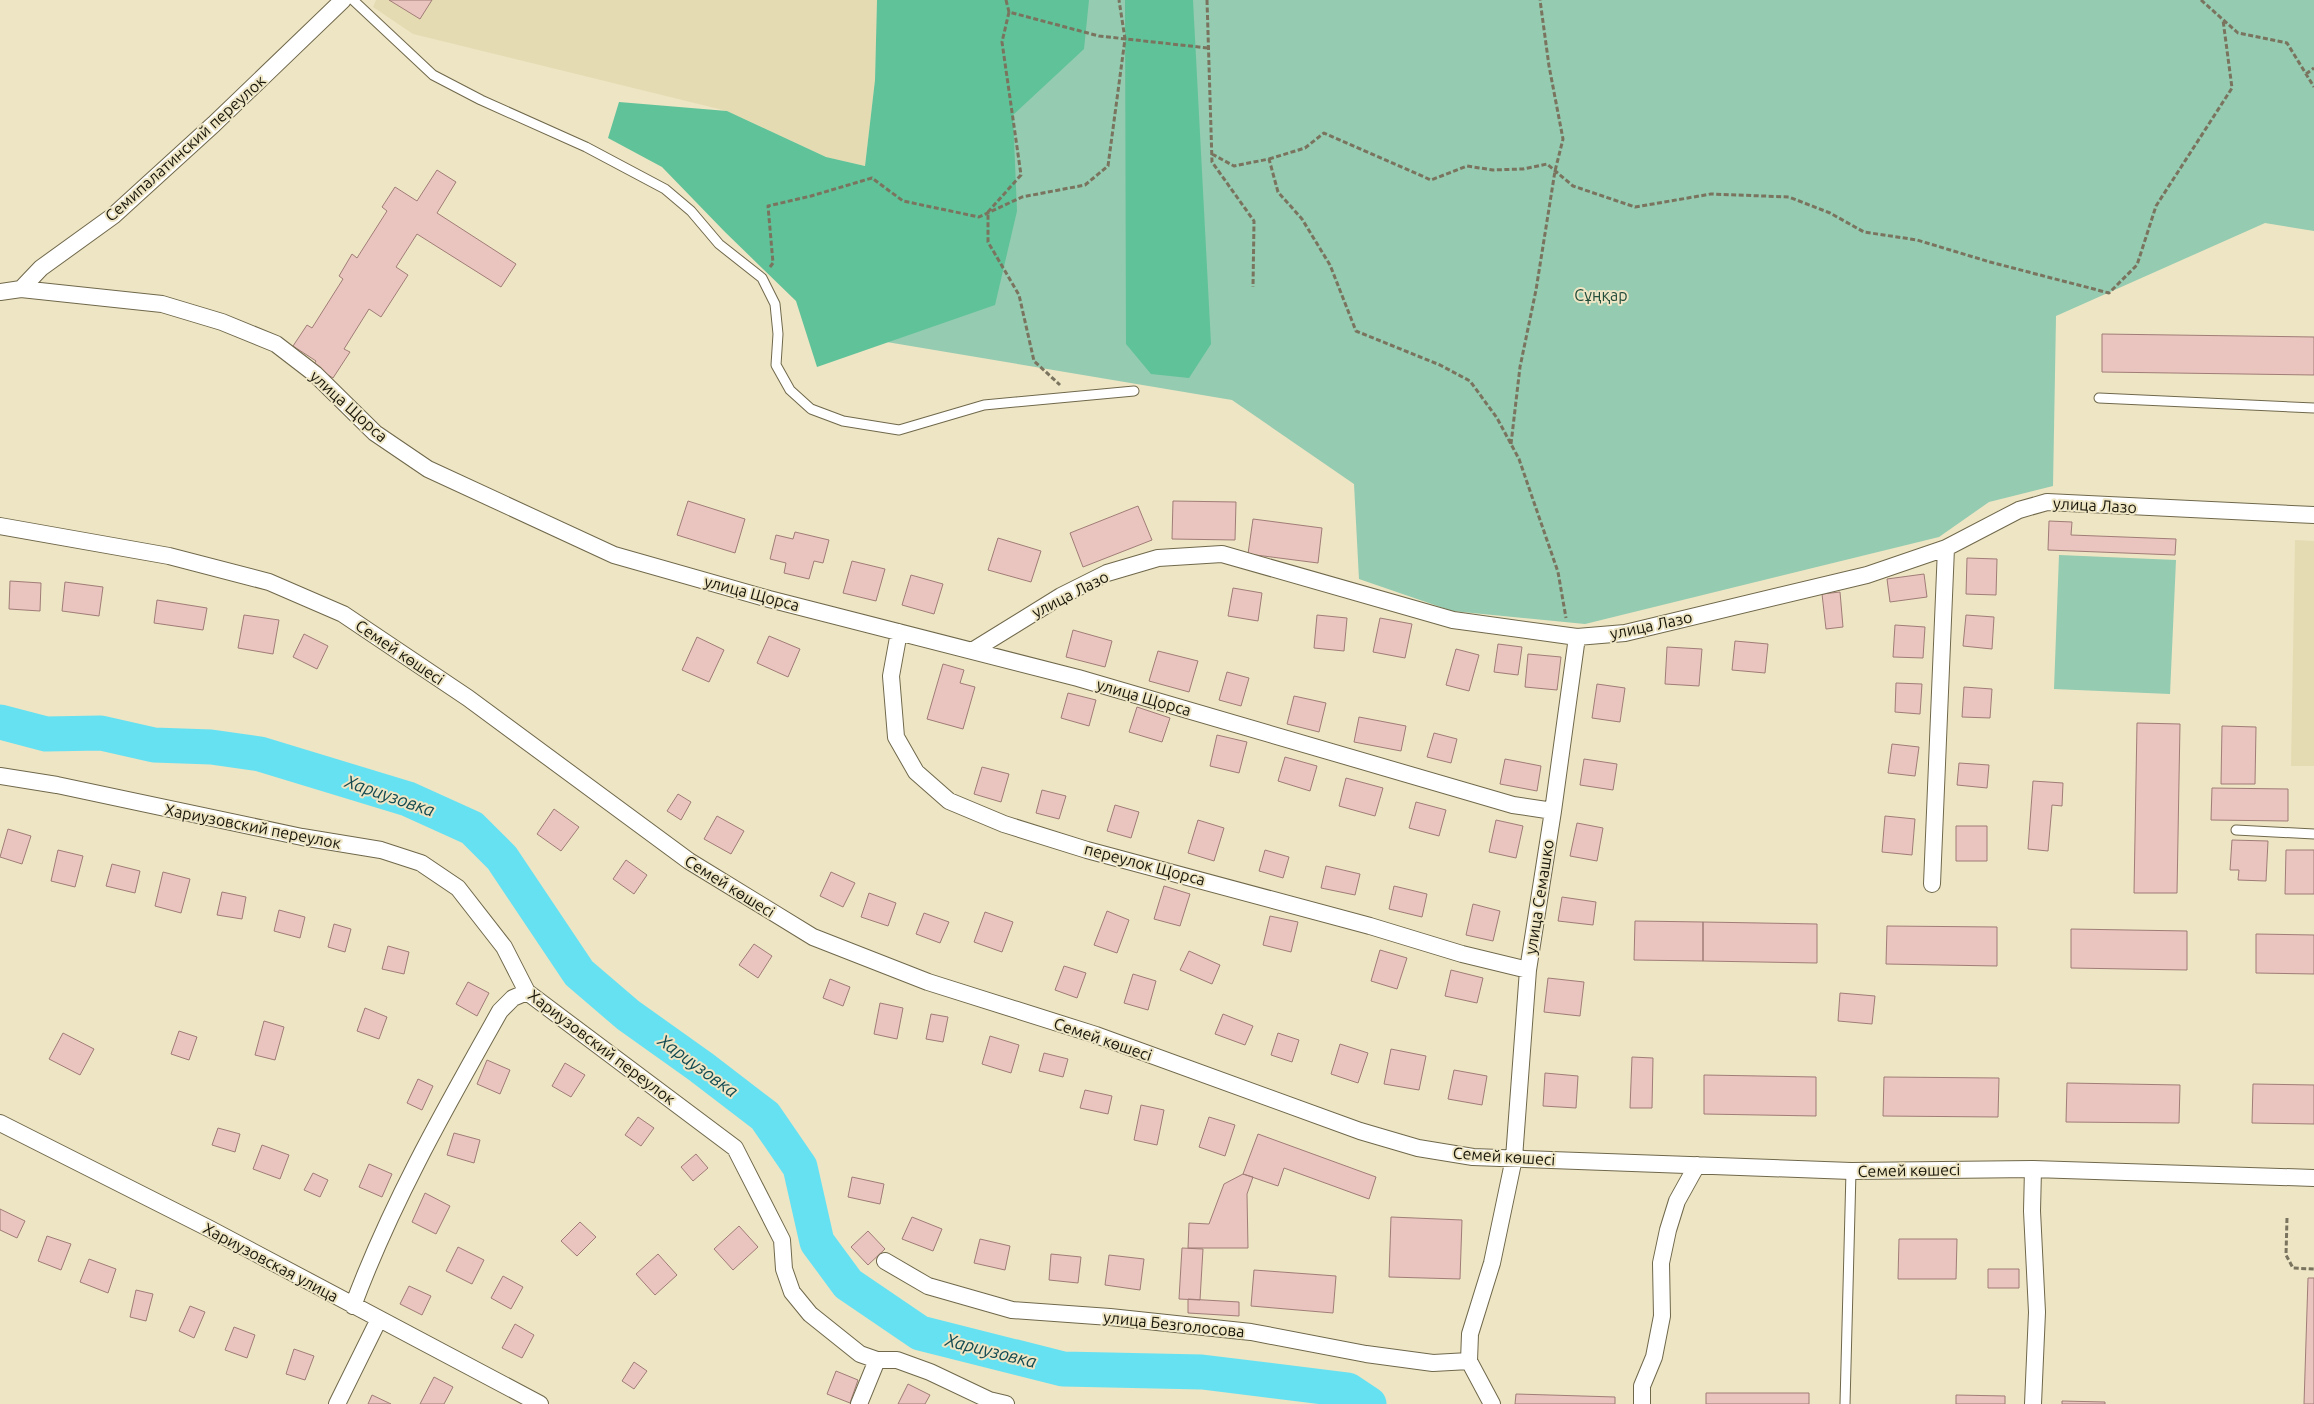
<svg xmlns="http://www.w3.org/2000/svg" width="2314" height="1404" font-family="Ubuntu,sans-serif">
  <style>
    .built { fill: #e5dbb2 }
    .green { fill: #94cbb1 }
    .forest { fill: #60c299 }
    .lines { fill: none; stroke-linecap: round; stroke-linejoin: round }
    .river { stroke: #66e1f2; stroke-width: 35 }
    .building { fill: #eac4be; stroke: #a07d77 }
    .lane-casing { stroke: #70684b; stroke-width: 11 }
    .street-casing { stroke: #70684b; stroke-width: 18 }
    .path { stroke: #7a745f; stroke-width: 3; stroke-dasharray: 5 2.5; stroke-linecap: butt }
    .lane { stroke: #fff; stroke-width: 9 }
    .street { stroke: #fff; stroke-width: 16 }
    .labels { text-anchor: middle; stroke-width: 4; stroke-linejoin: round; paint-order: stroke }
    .street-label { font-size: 16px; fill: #181509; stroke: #ede5c4 }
    .park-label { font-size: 16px; fill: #234d3b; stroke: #ede5c4 }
    .water-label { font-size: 18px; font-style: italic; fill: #134a51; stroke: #ede5c4 }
  </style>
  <rect width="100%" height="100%" fill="#ede5c4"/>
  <!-- built -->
  <path class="built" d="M376 0H877L875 80 865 166 826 157 727 111 413 34 373 7Z
    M2295 540 2314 541V766H2291Z"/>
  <!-- green -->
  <path class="green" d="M895 0H2314V231L2265 223 2056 316 2053 486 1989 502 1939 537 1585 624 1452 611 1359 579 1354 484 1232 400 851 336Z
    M2059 555 2176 560 2170 694 2054 689Z"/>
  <!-- forest -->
  <path class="forest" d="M877 0H1089L1084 49 1013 115 1017 211 995 305 817 367 796 301 725 232 662 167 608 138 619 102 727 111 826 157 865 166 875 80Z
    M1125 0H1193L1211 344 1189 378 1151 374 1126 344Z"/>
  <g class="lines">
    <!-- river -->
    <path class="river" d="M0 722 46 734 101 733 154 745 211 747 260 754 408 799 472 828 502 858 579 973 628 1015 701 1067 765 1116 800 1167 817 1242 848 1284 920 1333 1063 1369 1202 1372 1348 1390 1369 1404"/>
  </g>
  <!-- building -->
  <path class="building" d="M389 0H432L420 19Z
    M437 170 456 182 437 213 516 264 501 287 417 234 396 267 408 275 381 317 369 309 344 349 350 352 333 378 313 366 316 361 293 346 307 325 312 328 343 279 339 276 352 254 357 258 387 211 382 207 395 187 417 201Z
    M2102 334 2314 337V375L2102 372Z
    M688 501 745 519 735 553 677 535Z
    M1173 501 1236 502 1235 540 1172 539Z
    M1138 506 1152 540 1083 567 1070 533Z
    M1253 519 1322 528 1318 563 1248 554Z
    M2049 521 2072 522 2071 535 2176 539 2175 555 2048 550Z
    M795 532 829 540 823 563 814 561 809 579 784 573 786 563 770 559 776 535 793 539Z
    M998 538 1041 551 1031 582 988 570Z
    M1967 558 1997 559 1996 595 1966 594Z
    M852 561 885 569 876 601 843 593Z
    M1924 574 1927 597 1890 602 1887 579Z
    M911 575 943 584 934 614 902 605Z
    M10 581 41 583 40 611 9 609Z
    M65 582 103 587 99 616 62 611Z
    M1233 588 1262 593 1258 621 1228 616Z
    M1840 592 1843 627 1826 629 1822 594Z
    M157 600 207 608 203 630 154 623Z
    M244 615 279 620 273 654 238 648Z
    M1317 615 1347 618 1344 651 1314 648Z
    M1966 615 1994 617 1992 649 1963 646Z
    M1380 618 1412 624 1405 658 1373 652Z
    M1895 625 1925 627 1923 658 1893 657Z
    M1073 630 1112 641 1105 667 1066 657Z
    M304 634 328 646 317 669 293 657Z
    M769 636 800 649 788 677 757 663Z
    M697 637 724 650 709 682 682 670Z
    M1735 641 1768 644 1765 673 1732 670Z
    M1498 644 1522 647 1518 675 1494 672Z
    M1667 647 1702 649 1699 686 1665 684Z
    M1456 649 1479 655 1469 691 1446 685Z
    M1158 651 1198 661 1189 692 1149 681Z
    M1528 654 1561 657 1557 690 1525 687Z
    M943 664 964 670 960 683 975 687 963 729 927 719Z
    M1227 672 1249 678 1241 706 1219 700Z
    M1896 683 1922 684 1920 714 1895 712Z
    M1597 684 1625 688 1620 722 1592 718Z
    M1964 687 1992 689 1990 718 1962 717Z
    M1068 693 1096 700 1089 726 1061 718Z
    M1294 696 1326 703 1319 732 1287 724Z
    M1137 707 1170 718 1162 742 1129 732Z
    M1359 717 1406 726 1401 751 1354 742Z
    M2137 723 2180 724 2177 893H2134Z
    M2222 726 2256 727 2255 784H2221Z
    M1434 733 1457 739 1451 763 1427 757Z
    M1217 735 1247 742 1239 773 1210 766Z
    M1892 744 1919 747 1915 776 1888 773Z
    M1285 757 1317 766 1310 791 1278 781Z
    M1505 759 1541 766 1537 791 1500 784Z
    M1584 759 1617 764 1613 790 1580 785Z
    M1959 763 1989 765 1987 788 1957 785Z
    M982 767 1009 774 1001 802 974 794Z
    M1346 778 1383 788 1375 816 1339 806Z
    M2033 781 2063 783 2062 806 2052 805 2048 851 2028 849Z
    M2212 788 2288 789V821L2211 820Z
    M1042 790 1066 796 1059 819 1036 813Z
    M678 794 691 802 681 820 667 811Z
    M1416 802 1446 810 1439 836 1409 828Z
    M1115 805 1139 812 1131 838 1107 831Z
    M554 809 579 827 561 851 537 834Z
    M717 816 744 831 731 854 704 839Z
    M1885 816 1915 819 1912 855 1882 852Z
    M1198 820 1224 828 1214 861 1188 853Z
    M1496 820 1523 826 1516 858 1489 852Z
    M1577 823 1603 828 1597 861 1570 856Z
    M1956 826H1987V861H1956Z
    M8 829 31 836 22 864 0 857Z
    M2232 840 2268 841 2266 881 2238 880 2239 870H2230Z
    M58 850 83 856 75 887 51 881Z
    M1265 850 1289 857 1283 878 1259 871Z
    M2286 850H2314V894H2285Z
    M626 860 647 875 634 894 613 879Z
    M112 864 140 871 135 893 106 886Z
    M1326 866 1360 874 1355 895 1321 888Z
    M163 872 190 879 181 913 155 906Z
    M831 872 855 883 843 907 820 896Z
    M1164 886 1190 894 1180 926 1154 919Z
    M1394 886 1427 894 1422 917 1389 909Z
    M222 892 246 897 242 919 217 915Z
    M869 893 896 903 888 926 861 917Z
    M1562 897 1596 902 1593 925 1558 921Z
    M1473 904 1500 911 1493 941 1466 935Z
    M279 910 305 917 300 938 274 931Z
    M1107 911 1129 920 1117 953 1094 945Z
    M985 912 1013 922 1002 952 974 942Z
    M924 913 949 922 940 943 916 934Z
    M1270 916 1298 922 1291 952 1263 945Z
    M1635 921 1703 922V961L1634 960Z
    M1703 922 1817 924V963L1703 961Z
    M334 924 351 929 345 952 328 947Z
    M1887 926 1997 927V966L1886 964Z
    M2071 929 2187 931V970L2071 968Z
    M2256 934 2314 935V974L2256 973Z
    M754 944 772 956 758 978 739 965Z
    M388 946 409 952 404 974 382 969Z
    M1380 950 1407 958 1397 989 1371 981Z
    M1189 951 1220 965 1212 984 1180 970Z
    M1064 966 1086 973 1077 998 1055 990Z
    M1451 970 1483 978 1477 1003 1445 996Z
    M1133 974 1156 981 1148 1010 1124 1003Z
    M1548 978 1584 982 1580 1016 1544 1012Z
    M830 979 850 987 843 1006 823 998Z
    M468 982 489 993 477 1016 456 1004Z
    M1840 993 1875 996 1872 1024 1838 1021Z
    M880 1003 903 1008 897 1039 874 1034Z
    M365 1008 387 1017 379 1039 357 1031Z
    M931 1014 948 1017 943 1042 926 1039Z
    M1223 1014 1253 1026 1245 1045 1215 1034Z
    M264 1021 284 1027 275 1060 255 1055Z
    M179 1031 197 1037 189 1060 171 1054Z
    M63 1033 94 1049 80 1075 49 1059Z
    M1278 1033 1299 1040 1292 1062 1271 1055Z
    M990 1036 1019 1045 1011 1073 982 1064Z
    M1340 1044 1368 1053 1358 1083 1331 1074Z
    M1391 1049 1426 1056 1419 1090 1384 1084Z
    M1044 1053 1068 1059 1063 1077 1039 1071Z
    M1632 1057 1653 1058 1652 1108H1630Z
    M487 1060 510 1070 500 1094 477 1084Z
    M565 1063 585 1075 571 1097 552 1086Z
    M1454 1070 1487 1076 1482 1105 1448 1099Z
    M1545 1073 1578 1076 1576 1108 1543 1106Z
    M1704 1075 1816 1077V1116L1704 1114Z
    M1884 1077 1999 1078 1998 1117 1883 1116Z
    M418 1079 433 1086 422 1110 407 1103Z
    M2067 1083 2180 1085 2179 1123 2066 1122Z
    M2253 1084 2314 1085V1124L2252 1123Z
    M1085 1090 1112 1096 1108 1114 1080 1108Z
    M1141 1105 1164 1110 1157 1145 1134 1140Z
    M638 1117 654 1128 641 1146 625 1135Z
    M1209 1117 1235 1125 1225 1156 1199 1147Z
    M218 1128 240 1134 235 1152 212 1145Z
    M454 1133 480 1140 474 1163 447 1155Z
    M1258 1134 1376 1177 1369 1199 1284 1168 1278 1186 1243 1174Z
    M262 1145 289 1155 280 1179 253 1169Z
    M696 1154 708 1168 693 1181 681 1167Z
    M369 1164 392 1174 382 1197 359 1187Z
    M313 1173 328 1180 320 1197 304 1190Z
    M1243 1174 1253 1177 1247 1194 1248 1248H1188L1189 1223 1209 1224 1224 1184Z
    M852 1177 884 1184 880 1204 848 1197Z
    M425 1193 450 1206 436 1234 412 1222Z
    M0 1209 25 1221 17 1238 0 1230Z
    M912 1217 942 1229 933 1251 902 1239Z
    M1391 1217 1462 1220 1460 1279 1389 1277Z
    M580 1222 596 1237 577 1256 561 1241Z
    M739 1226 758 1247 733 1270 714 1249Z
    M868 1231 885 1249 868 1265 851 1247Z
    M47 1236 71 1244 61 1270 38 1261Z
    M980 1239 1010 1246 1005 1270 974 1263Z
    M1899 1239H1957L1956 1279H1898Z
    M458 1247 484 1260 472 1284 446 1271Z
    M1182 1248 1203 1249 1200 1300 1179 1299Z
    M658 1254 677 1275 655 1295 636 1274Z
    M1051 1254 1081 1257 1078 1283 1049 1280Z
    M1109 1255 1144 1259 1140 1290 1105 1285Z
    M89 1259 116 1269 108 1293 80 1282Z
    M1988 1269H2019V1288H1988Z
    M1254 1270 1336 1276 1333 1313 1251 1306Z
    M503 1276 523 1287 511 1309 491 1298Z
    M2308 1278H2314V1404H2304Z
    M409 1286 431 1296 422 1315 400 1304Z
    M136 1290 153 1294 146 1321 130 1317Z
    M1188 1299 1239 1302V1316L1188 1313Z
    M190 1306 205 1312 194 1338 179 1331Z
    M515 1324 534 1335 522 1358 502 1348Z
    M234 1327 255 1335 247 1358 225 1350Z
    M294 1349 314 1356 305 1380 286 1374Z
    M634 1362 647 1371 634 1389 622 1381Z
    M836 1371 858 1380 850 1403 827 1394Z
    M434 1377 453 1387 444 1404H420Z
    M908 1384 930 1395 925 1404H898Z
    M1706 1393H1809V1404H1706Z
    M1516 1394 1615 1397V1404H1515Z
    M372 1395 391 1404H368Z
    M1956 1395 2005 1396V1404H1956Z
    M2062 1401 2105 1402V1404H2062Z"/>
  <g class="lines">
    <!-- lane casing -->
    <g class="lane-casing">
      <path id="lane" d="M353 0 433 75 481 100 586 147 665 189 691 211 719 244 762 278 775 304 778 334 776 365 790 390 811 409 843 421 899 430 984 405 1134 391
        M2099 398 2314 408
        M2236 830 2314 834
        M1845 1404 1851 1171"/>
    </g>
    <!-- street casing -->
    <g class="street-casing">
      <path id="street" d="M21 289 41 268 113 216 214 124 343 0
        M0 292 21 289 162 304 222 322 276 344 315 374 375 433 428 469 614 555 769 599 1078 678 1513 805 1553 811
        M0 526 169 556 269 582 343 614 468 698 689 861 813 937 928 982 1096 1035 1360 1131 1418 1148 1473 1157 1851 1171 2033 1169 2314 1178
        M899 632 891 676 896 737 916 772 949 801 1004 824 1087 850 1370 926 1462 954 1528 970
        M972 651 1061 596 1107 573 1158 558 1222 554 1453 620 1577 637 1625 633 1867 575 1946 548 2019 510 2047 502 2314 515
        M0 776 57 785 302 837 381 850 421 863 458 888 504 947 527 992 735 1148 782 1240 784 1269 792 1292 810 1314 860 1354 877 1360H897L930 1372 989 1400 1006 1404
        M1932 884 1946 548
        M0 1123 210 1229 540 1404
        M2033 1169 2032 1211 2037 1312 2033 1404
        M885 1261 928 1286 1012 1310 1110 1317 1251 1332 1366 1354 1433 1363 1469 1361
        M353 1306C391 1203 446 1107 500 1011L513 998 527 992
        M337 1404 379 1319
        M859 1404 877 1360
        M1492 1404 1469 1361 1470 1334 1492 1263 1514 1158 1528 970 1553 811 1577 637
        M1642 1404V1386L1654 1357 1662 1316 1661 1263 1668 1230 1677 1201 1697 1165"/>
    </g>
    <!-- path -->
    <path class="path" d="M1006 0 1009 12 1099 36 1208 48
      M1207 0 1212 162 1254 221 1253 287
      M2201 0 2238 33 2287 43 2314 87
      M1009 12 1002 42 1021 175 988 212V242L1019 295 1034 361 1060 385
      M2306 74 2314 68
      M1212 154 1234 166 1269 159 1278 192 1302 219 1330 265 1356 331 1440 365 1470 381 1497 418 1519 459 1558 572 1566 618
      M1269 159 1305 148 1324 133 1431 180 1467 166 1493 170 1523 169 1547 164 1573 186 1635 207 1711 194 1789 197 1830 213 1864 232 1917 240 1990 262 2109 293 2137 265 2156 206 2232 88 2223 20
      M770 267 773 263 768 206 811 196 872 178 903 201 979 217 1022 197 1085 185 1108 166 1125 39 1119 0
      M1511 444 1520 367 1536 290 1555 171 1563 139 1549 66 1540 0
      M2287 1218 2286 1255 2293 1268 2314 1269"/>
    <!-- lane -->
    <use href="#lane" class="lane"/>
    <!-- street -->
    <use href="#street" class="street"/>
  </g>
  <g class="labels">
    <!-- street labels -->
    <g class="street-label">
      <text transform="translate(185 148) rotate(-42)" y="6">Семипалатинский переулок</text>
      <text transform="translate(349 406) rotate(42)" y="6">улица Щорса</text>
      <text transform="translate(2095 505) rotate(3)" y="6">улица Лазо</text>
      <text transform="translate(752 593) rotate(15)" y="6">улица Щорса</text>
      <text transform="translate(1070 594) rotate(-27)" y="6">улица Лазо</text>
      <text transform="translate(1651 625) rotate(-12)" y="6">улица Лазо</text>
      <text transform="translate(400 652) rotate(34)" y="6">Семей көшесі</text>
      <text transform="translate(1144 697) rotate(16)" y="6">улица Щорса</text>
      <text transform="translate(253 826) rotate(11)" y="6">Хариузовский переулок</text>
      <text transform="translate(1145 864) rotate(15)" y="6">переулок Щорса</text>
      <text transform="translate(730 886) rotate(32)" y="6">Семей көшесі</text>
      <text transform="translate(1539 897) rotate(-81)" y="6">улица Семашко</text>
      <text transform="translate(1103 1039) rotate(19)" y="6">Семей көшесі</text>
      <text transform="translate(602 1047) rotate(37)" y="6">Хариузовский переулок</text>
      <text transform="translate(1504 1156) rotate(4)" y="6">Семей көшесі</text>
      <text transform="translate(1909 1170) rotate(-1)" y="6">Семей көшесі</text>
      <text transform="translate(271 1262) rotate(28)" y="6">Хариузовская улица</text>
      <text transform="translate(1174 1324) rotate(6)" y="6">улица Безголосова</text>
    </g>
    <!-- park labels -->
    <g class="park-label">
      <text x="1601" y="301">Сұңқар</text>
    </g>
    <!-- water labels -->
    <g class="water-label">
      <text transform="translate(390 796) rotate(19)" y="6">Хариузовка</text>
      <text transform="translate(698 1066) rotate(36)" y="6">Хариузовка</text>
      <text transform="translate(991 1351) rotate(14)" y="6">Хариузовка</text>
    </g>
  </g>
</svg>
